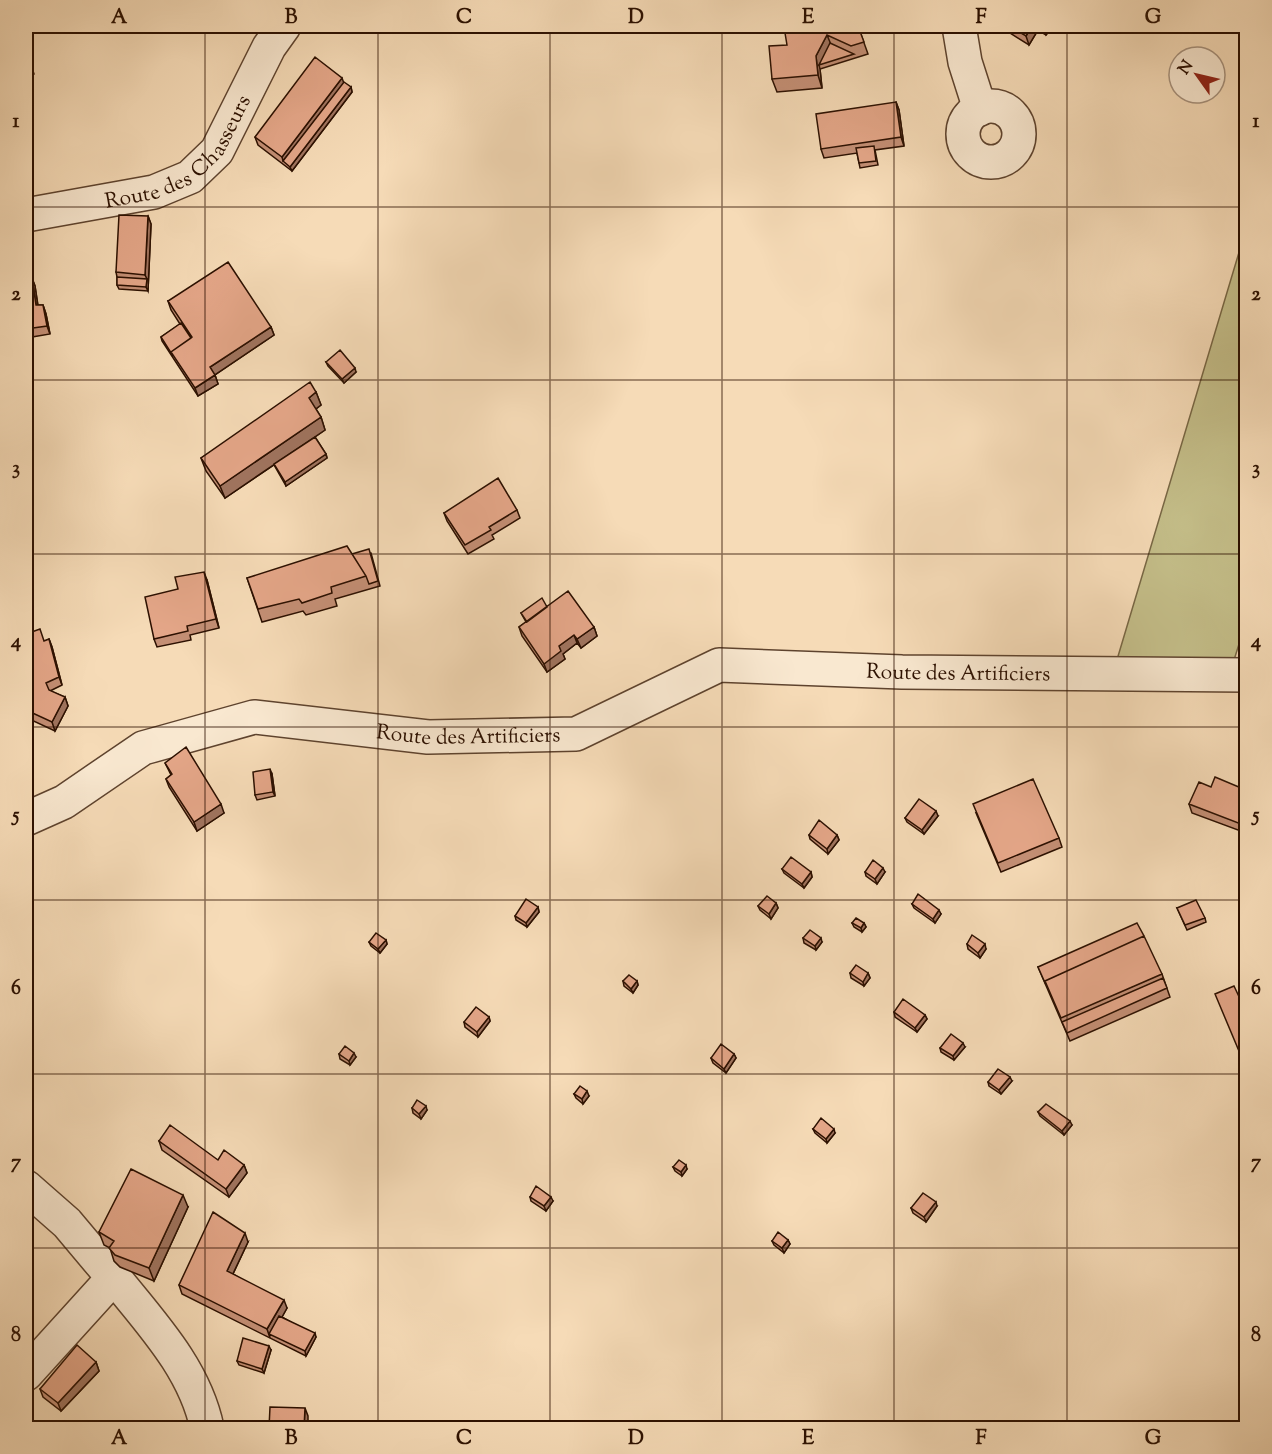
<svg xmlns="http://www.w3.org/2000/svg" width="1272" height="1454" font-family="'Sorts Mill Goudy',serif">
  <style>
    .green { fill: #c4be89; stroke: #786744; stroke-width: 1.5 }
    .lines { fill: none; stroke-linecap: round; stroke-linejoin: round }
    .street-casing { stroke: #5e432e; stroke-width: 36 }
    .street { stroke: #f9e8d0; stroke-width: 33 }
    .wall { fill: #c48f75; stroke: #2c1000; stroke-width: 1.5 }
    .shaded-wall { fill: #a0745f; stroke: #2c1000; stroke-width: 1.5 }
    .building { fill: #e4a688; stroke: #2c1000; stroke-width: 1.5 }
    .grid { fill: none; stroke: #2c1000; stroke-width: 1.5; stroke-opacity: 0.55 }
    .labels { text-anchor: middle; stroke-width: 5; stroke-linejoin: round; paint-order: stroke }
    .street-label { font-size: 21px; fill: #2c1000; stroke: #f9e8d0 }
    .neatline { fill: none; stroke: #2c1000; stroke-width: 2 }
    .grid-label { font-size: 20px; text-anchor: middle; font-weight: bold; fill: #2c1000 }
  </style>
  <rect width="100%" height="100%" fill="#f6dbb7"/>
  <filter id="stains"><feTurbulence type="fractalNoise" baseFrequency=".00333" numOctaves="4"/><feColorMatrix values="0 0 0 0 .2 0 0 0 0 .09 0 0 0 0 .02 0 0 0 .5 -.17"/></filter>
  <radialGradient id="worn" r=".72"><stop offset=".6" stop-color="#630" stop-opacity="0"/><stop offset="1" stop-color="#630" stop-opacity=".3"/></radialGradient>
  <!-- green -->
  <path class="green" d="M1246 229V622L1234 660 1116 663Z"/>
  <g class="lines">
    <!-- street casing -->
    <g class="street-casing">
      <g id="street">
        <path d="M959 26 965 62 980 109"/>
        <circle cx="991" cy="134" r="28"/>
        <path id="s1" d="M26 215 154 192 190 177 217 151 269 47 284 26"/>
        <path id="s2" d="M26 819 64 802 143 748 254 717 428 737 576 734 719 665 902 672 1246 675"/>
        <path d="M26 1187 67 1223 104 1267 114 1277C151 1323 195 1369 207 1428"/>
        <path d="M26 1374 114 1277"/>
      </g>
    </g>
    <!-- street -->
    <use href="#street" class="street"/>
  </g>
  <!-- wall -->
  <path class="wall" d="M858 26 868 54 820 69 822 88 777 92 772 79 787 45Z
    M999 26H1053L1046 35 1038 30 1029 45Z
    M351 87 352 92 292 171 258 145 255 137Z
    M896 102 899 110 904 146 875 150 878 165 860 168 857 153 824 158 821 149Z
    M148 216 151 224 148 291 119 289 117 285V277L116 272Z
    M32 278 35 286 38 305H43L46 314 50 334 26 338V279Z
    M168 301 271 327 274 335 215 375 218 384 198 396 162 341 161 337 180 324 171 310Z
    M326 362 356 372 344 383 328 366Z
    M316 392 321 405 316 409 321 417 325 430 315 437 326 454 327 458 286 486 274 465 225 498 206 471 201 458Z
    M517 510 520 518 492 535 494 539 468 554 447 521 444 513Z
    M371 553 380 586 335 599 337 606 306 615 303 611 262 622 247 578 352 554Z
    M207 580 219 628 190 635 191 640 157 647 154 639 178 589Z
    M547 607 594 627 597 636 581 648 577 643 563 654 565 659 547 672 522 636 519 627 526 622 521 613Z
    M26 634 45 641 49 639 52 647 62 685 50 691 65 697 68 706 55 731 27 718 26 715Z
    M165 763 224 813 197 831 169 787 166 779 171 775Z
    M272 774 275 796 257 800 255 795Z
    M1211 787 1246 790V833L1192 813 1189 804Z
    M976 813 1059 838 1062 847 1001 872Z
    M938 816 924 834 907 822 905 818Z
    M809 835H837L839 840 828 854 810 839Z
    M782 869 811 872 812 877 804 888 784 873Z
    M865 872H885L877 884 866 876Z
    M776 903 778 908 771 919 760 910 758 906Z
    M912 904 941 914 935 923 914 908Z
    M538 907 539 912 527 927 516 920 515 916Z
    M1177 908 1205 918 1206 922 1187 930Z
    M852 923H864L866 927 862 932 854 927Z
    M803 938 822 942 816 950 804 943Z
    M386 940 387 944 380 953 371 946 369 942Z
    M967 944 986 949 980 958 968 949Z
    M1038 967 1162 974 1170 997 1070 1041Z
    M850 973H868L870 978 864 986 851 978Z
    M623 981H637L638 985 633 993 624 986Z
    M894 1012 925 1015 927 1019 917 1032 895 1017Z
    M489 1017 490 1021 478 1037 465 1027 464 1022Z
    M965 1047 954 1060 941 1052 940 1048Z
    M339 1054 356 1057 350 1065 340 1059Z
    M734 1054 736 1058 726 1073 713 1063 711 1058Z
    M1012 1081 1001 1094 989 1086 988 1082Z
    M574 1094 589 1096 583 1104 576 1098Z
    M412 1108 427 1110 421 1119 413 1113Z
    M1038 1112 1072 1125 1064 1135 1040 1116Z
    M813 1129 835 1133 827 1143 815 1133Z
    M159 1141 218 1160 244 1165 247 1173 229 1197 162 1150Z
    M673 1167 687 1169 682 1176 675 1171Z
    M530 1197 553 1201 546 1211 531 1201Z
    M937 1206 926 1222 913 1213 911 1208Z
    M188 1207 154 1281 120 1267 114 1261 110 1248 104 1245 99 1232Z
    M788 1240 790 1244 784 1253 774 1245 772 1241Z
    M248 1242 233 1274 287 1308 282 1317 316 1337 306 1356 182 1294 179 1285Z
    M271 1350 264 1373 239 1365 237 1361Z
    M96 1362 99 1371 61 1411 43 1397 40 1389Z"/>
  <!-- shaded-wall -->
  <path class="shaded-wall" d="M1032 26H1036L1038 30 1029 45 1026 36Z
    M1044 26H1053L1046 35 1043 27Z
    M827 35 832 47 819 65 820 69 822 88 818 75 816 56Z
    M31 65 34 74 26 81V70Z
    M342 78 345 86 283 161 282 157Z
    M351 87 352 92 292 171 290 167Z
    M896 102 899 110 904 146 901 137Z
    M148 216 151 224 148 291 146 287 147 279 145 275Z
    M32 278 35 286 39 314 36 305Z
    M43 305 46 314 50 334 47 326Z
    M271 327 274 335 213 376 210 367Z
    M355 368 356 372 344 383 342 379Z
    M215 375 218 384 198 396 195 388Z
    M316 392 321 405 313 411 309 398Z
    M321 417 325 430 225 498 220 486Z
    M326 454 327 458 286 486 285 482Z
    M204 572 207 580 219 628 216 619Z
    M594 627 597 636 581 648 577 639Z
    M574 635 577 643 563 654 565 659 547 672 544 664 559 646Z
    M49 639 52 647 62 685 59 677Z
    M65 697 68 706 55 731 52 722Z
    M270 769 272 774 275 796 273 792Z
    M221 804 224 813 197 831 194 822Z
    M936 811 938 816 924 834 922 830Z
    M837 835 839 840 828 854 827 849Z
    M883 868 885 872 877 884 875 879Z
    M811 872 812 877 804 888 802 884Z
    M776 903 778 908 771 919 769 914Z
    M538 907 539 912 527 927 526 923Z
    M939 910 941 914 935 923 933 919Z
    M864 923 866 927 862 932 861 928Z
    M821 938 822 942 816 950 815 946Z
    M386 940 387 944 380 953 378 949Z
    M985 944 986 949 980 958 978 953Z
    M868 973 870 978 864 986 863 982Z
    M637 981 638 985 633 993 631 989Z
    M925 1015 927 1019 917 1032 915 1028Z
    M489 1017 490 1021 478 1037 477 1032Z
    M963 1043 965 1047 954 1060 953 1056Z
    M354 1053 356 1057 350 1065 349 1061Z
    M734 1054 736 1058 726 1073 724 1069Z
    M1010 1077 1012 1081 1001 1094 999 1090Z
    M587 1091 589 1096 583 1104 582 1099Z
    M426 1106 427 1110 421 1119 419 1114Z
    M1070 1121 1072 1125 1064 1135 1062 1131Z
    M834 1129 835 1133 827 1143 826 1139Z
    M244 1165 247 1173 229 1197 226 1189Z
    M686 1165 687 1169 682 1176 681 1172Z
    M183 1195 188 1207 154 1281 149 1268Z
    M551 1197 553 1201 546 1211 544 1206Z
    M936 1202 937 1206 926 1222 924 1217Z
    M245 1233 248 1242 230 1280 227 1271Z
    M788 1240 790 1244 784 1253 782 1248Z
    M284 1300 287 1308 272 1335 269 1334 270 1338 267 1329Z
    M315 1333 316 1337 306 1356 305 1351Z
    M269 1346 271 1350 264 1373 262 1369Z
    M96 1362 99 1371 61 1411 58 1403Z
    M305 1408 308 1416V1428H304Z"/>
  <!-- building -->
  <path class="building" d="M789 26H858L864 42 851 46 827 35 816 56 818 75 772 79 769 46 787 45 785 33Z
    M1009 26H1032L1026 36Z
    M830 43 854 54 819 65Z
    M26 57 31 65 26 70Z
    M315 57 342 78 282 157 255 137Z
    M344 82 351 87 290 167 283 161Z
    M896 102 901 137 821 149 816 114Z
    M874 146 876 161 859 163 856 148Z
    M119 215 148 216 145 275 116 272Z
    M228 262 271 327 210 367 215 375 195 388 171 352 192 337 168 301Z
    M117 277 147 279 146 287 117 285Z
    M32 278 36 305H43L47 326 26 329V279Z
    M181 323 191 338 171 352 173 356 161 337Z
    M340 350 355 368 342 379 326 362Z
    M310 382 316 392 309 398 321 417 220 486 201 458Z
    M315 437 326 454 285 482 274 464Z
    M498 478 517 510 489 527 491 530 465 545 444 513Z
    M347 546 366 576 331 587 332 593 302 603 299 599 258 609 247 578Z
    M369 549 378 581 369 584 366 576 352 554Z
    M204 572 216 619 187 626 188 631 154 639 145 597 178 589 175 577Z
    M568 591 594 627 577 639 574 635 559 646 561 651 544 664 519 627Z
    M542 598 547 607 527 622 521 613Z
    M40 629 44 641 49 639 59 677 46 683 49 690 65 697 52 722 26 710V634Z
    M186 747 221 804 194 822 166 779 172 774 165 763Z
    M270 769 273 792 255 795 253 772Z
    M1215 777 1246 790V826L1189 804 1199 782 1211 787Z
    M1033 779 1059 838 998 863 973 804Z
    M919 799 936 811 922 830 905 818Z
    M819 820 837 835 827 849 809 835Z
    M791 857 811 872 802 884 782 869Z
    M873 860 883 868 875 879 865 872Z
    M918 894 939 910 933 919 912 904Z
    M767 896 776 903 769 914 758 906Z
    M526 899 538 907 526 923 515 916Z
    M1196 900 1205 918 1185 925 1177 908Z
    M856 918 864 923 861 928 852 923Z
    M1137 923 1144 936 1045 981 1046 985 1038 967Z
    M810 930 821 938 815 946 803 938Z
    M376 933 386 940 378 949 369 942Z
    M972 935 985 944 978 953 967 944Z
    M1144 936 1162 974 1061 1018 1045 981Z
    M856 965 868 973 863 982 850 973Z
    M629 975 637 981 631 989 623 981Z
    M1163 978 1167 988 1067 1033 1062 1022Z
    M1234 986 1242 1003 1246 1001V1012H1245L1246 1015V1062L1244 1063 1215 994Z
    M903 999 925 1015 915 1028 894 1012Z
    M476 1007 489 1017 477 1032 464 1022Z
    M951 1034 963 1043 953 1056 940 1048Z
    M721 1044 734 1054 724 1069 711 1058Z
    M345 1046 354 1053 349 1061 339 1054Z
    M998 1069 1010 1077 999 1090 988 1082Z
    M580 1086 587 1091 582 1099 574 1094Z
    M417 1100 426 1106 419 1114 412 1108Z
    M1046 1104 1070 1121 1062 1131 1038 1112Z
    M821 1118 834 1129 826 1139 813 1129Z
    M170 1125 218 1160 224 1150 244 1165 226 1189 159 1141Z
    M679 1160 686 1165 681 1172 673 1167Z
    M131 1169 183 1195 149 1268 115 1255 109 1248 114 1241 99 1232Z
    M536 1186 551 1197 544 1206 530 1197Z
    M923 1193 936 1202 924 1217 911 1208Z
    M213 1212 245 1233 227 1271 284 1300 267 1329 179 1285Z
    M778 1232 788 1240 782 1248 772 1241Z
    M279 1316 315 1333 305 1351 269 1334Z
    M243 1338 269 1346 262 1369 237 1361Z
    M77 1345 96 1362 58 1403 40 1389Z
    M270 1407 305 1408 304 1428H269Z
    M26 1415 40 1428H26Z"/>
  <!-- grid -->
  <path class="grid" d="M205 26V1428M378 26V1428M550 26V1428M722 26V1428M894 26V1428M1067 26V1428M26 207H1246M26 380H1246M26 554H1246M26 727H1246M26 900H1246M26 1074H1246M26 1248H1246"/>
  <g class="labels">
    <!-- street labels -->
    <g class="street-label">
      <text dy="7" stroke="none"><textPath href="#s1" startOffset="174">Route des Chasseurs</textPath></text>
      <text dy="7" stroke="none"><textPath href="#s2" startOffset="974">Route des Artificiers</textPath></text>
      <text dy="7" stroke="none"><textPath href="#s2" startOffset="468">Route des Artificiers</textPath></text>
    </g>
  </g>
  <!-- margin -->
  <rect width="1272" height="1454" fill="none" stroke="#f6dbb7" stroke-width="66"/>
  <!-- north arrow -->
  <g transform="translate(1197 75) rotate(304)"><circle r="28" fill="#f9e8d0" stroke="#a7927d" stroke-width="1.5"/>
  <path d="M0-4.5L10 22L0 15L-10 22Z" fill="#8f2418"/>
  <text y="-9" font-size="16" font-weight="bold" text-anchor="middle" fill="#2c1000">N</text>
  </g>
  <rect x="33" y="33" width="1206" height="1388" class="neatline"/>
  <g class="grid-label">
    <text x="119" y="23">A</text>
    <text x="291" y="23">B</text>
    <text x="464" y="23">C</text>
    <text x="636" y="23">D</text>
    <text x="808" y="23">E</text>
    <text x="981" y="23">F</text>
    <text x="1153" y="23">G</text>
    <text x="16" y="127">1</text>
    <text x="1256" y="127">1</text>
    <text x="16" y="300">2</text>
    <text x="1256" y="300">2</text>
    <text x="16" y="474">3</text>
    <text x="1256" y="474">3</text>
    <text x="16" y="647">4</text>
    <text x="1256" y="647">4</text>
    <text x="16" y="821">5</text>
    <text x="1256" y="821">5</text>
    <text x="16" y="994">6</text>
    <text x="1256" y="994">6</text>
    <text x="16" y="1168">7</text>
    <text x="1256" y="1168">7</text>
    <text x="16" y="1341">8</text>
    <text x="1256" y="1341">8</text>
    <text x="119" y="1444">A</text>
    <text x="291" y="1444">B</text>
    <text x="464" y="1444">C</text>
    <text x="636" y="1444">D</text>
    <text x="808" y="1444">E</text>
    <text x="981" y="1444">F</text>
    <text x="1153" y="1444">G</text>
  </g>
  <rect width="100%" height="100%" filter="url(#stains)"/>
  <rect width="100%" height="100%" fill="url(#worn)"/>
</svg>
